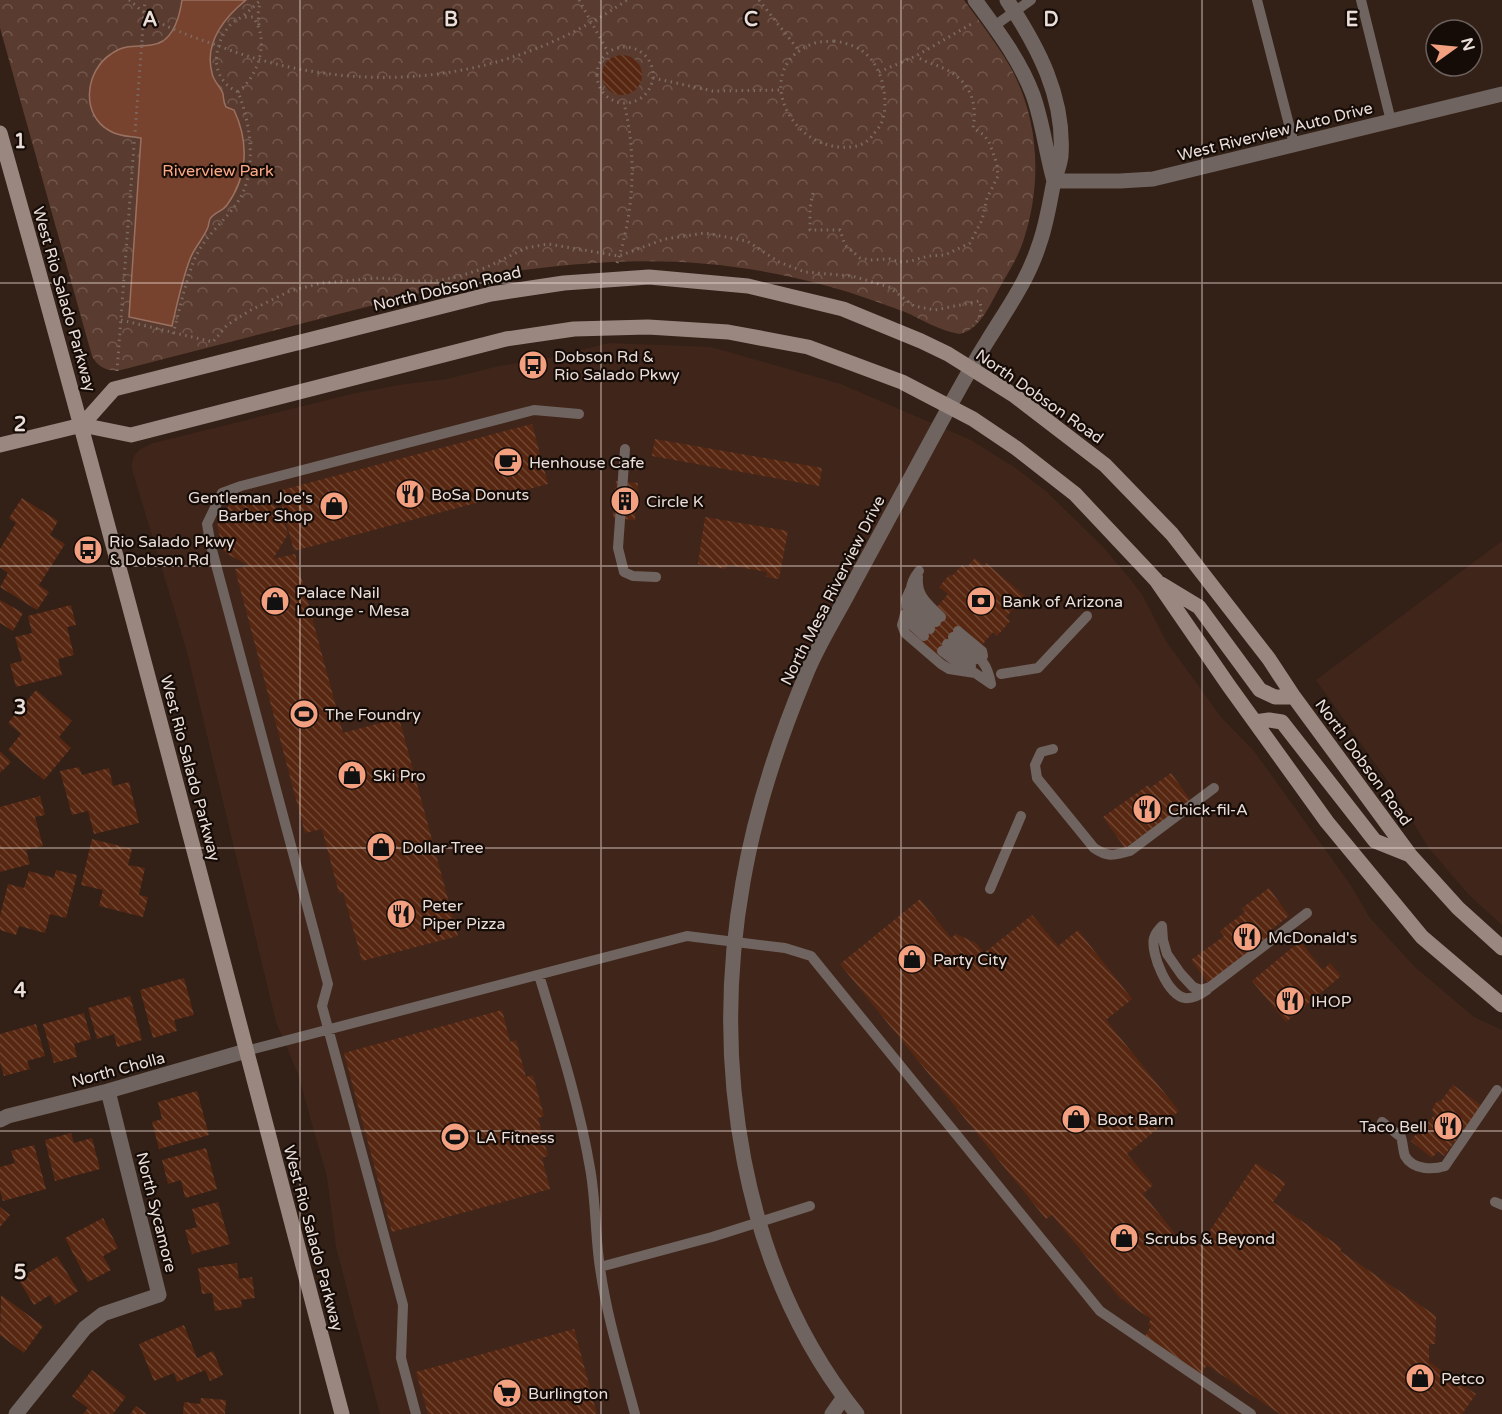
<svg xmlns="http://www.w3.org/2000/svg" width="1502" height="1414" font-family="'Varela Round',sans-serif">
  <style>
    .built { fill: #40251a }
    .park { fill: url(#park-crowns) }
    .water { fill: #77432e; stroke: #9a7161; stroke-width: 1.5 }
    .building { fill: url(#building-back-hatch) }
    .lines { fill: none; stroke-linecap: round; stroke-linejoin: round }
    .path { stroke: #7c6b63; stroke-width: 3; stroke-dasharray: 1.5 4.5; stroke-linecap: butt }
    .service { stroke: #6f645f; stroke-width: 10 }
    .minor { stroke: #6f645f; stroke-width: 15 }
    .secondary { stroke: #998780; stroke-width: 15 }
    .grid { fill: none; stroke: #ebddd7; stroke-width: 1.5; stroke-opacity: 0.55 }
    .labels { text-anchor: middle; stroke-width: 4.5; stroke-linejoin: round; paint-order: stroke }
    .street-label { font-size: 16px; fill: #ebddd7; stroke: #150c08 }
    .park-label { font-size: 16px; fill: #feaa88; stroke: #150c08 }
    .poi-label { font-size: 16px; fill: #ebddd7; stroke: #150c08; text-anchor: start }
    .grid-label { font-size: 20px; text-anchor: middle; font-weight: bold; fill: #ebddd7; stroke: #150c08; stroke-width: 4.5; stroke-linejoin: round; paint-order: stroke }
  </style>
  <defs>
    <pattern id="park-crowns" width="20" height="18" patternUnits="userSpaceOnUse" patternTransform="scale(1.5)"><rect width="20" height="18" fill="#5a3b2f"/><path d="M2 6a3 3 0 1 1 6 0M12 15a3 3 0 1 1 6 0" fill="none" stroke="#72574c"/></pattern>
    <pattern id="building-back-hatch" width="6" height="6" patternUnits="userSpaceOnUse" patternTransform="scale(1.5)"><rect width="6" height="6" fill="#572711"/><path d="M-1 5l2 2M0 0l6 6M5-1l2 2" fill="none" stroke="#6f4633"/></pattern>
  </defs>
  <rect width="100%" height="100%" fill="#332017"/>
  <!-- built -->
  <path class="built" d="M609 343 711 347 841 384 971 440 1014 467 1046 491 1104 548 1131 580 1143 596 1166 641 1221 717 1254 751 1350 884 1370 918 1415 967 1474 1017 1502 1030V1414H380L336 1247 327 1177 298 1074 276 1022 187 652 132 469V463L134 456 139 450 153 443 356 393 405 384 447 379 499 366 548 358Z
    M1502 541V925L1468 894 1428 847 1393 789 1316 680Z"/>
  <!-- park -->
  <path class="park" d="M0 0H964C980 22 997 44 1011 68 1040 122 1042 185 1023 242 1018 257 1008 273 1000 287 990 304 981 329 960 334 940 331 923 320 905 312 880 303 856 294 831 287 715 254 609 256 491 275L121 370C109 372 98 368 92 356L0 28Z"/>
  <!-- water -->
  <path class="water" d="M182 0H246C224 18 204 43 212 73 213 81 221 87 223 94 224 100 223 101 226 107L234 110C249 142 248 176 227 205 222 212 214 212 210 219 209 221 209 224 208 227 204 238 194 248 190 259 182 280 177 304 172 326L129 317 141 138C131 136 120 137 110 131 80 115 85 71 111 54 130 40 146 51 163 41 176 32 180 14 182 0Z"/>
  <!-- building -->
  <path class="building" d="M602 75a20 20 0 1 1 40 0a20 20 0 1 1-40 0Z
    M532 424 548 484 294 551 278 491Z
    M655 439 822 468 819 486 652 456Z
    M616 481 638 483 635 520 613 518Z
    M256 495 281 509 288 534 273 559 295 554 343 733 399 718 458 936 362 961 343 892 339 893 322 829 305 833 235 569 249 566 224 552 217 525 231 502Z
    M22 498 58 521 50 535 65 544 39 585 49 592 37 610 0 587 8 573 0 567V549L16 523 9 518Z
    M705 517 788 531 779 579 766 577 767 572 727 565 726 569 698 564Z
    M975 558 984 566 986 563 1025 596 1006 617 1010 621 997 636 993 632 982 645 962 627 938 655 921 640 937 607 948 594 939 587 950 574 952 576 962 565 966 568Z
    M0 600 23 613 13 631 0 623Z
    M71 605 76 625 67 627 74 655 58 659 62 675 16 687 10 664 22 661 15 637 32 633 28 616Z
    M36 690 72 721 59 737 71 748 44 780 8 750 21 734 8 723Z
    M0 751 11 762 0 773Z
    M79 767 82 775 109 768 113 786 129 782 139 823 94 834 88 811 72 815 60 771Z
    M1171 773 1191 801 1125 848 1103 817 1148 785 1150 788Z
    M40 796 45 815 35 817 43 846 26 850 30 864 0 872V807Z
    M92 839 132 849 128 865 145 868 139 895 148 897 143 917 99 906 103 890 81 885Z
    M56 870 77 875 66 918 50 914 45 933 19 926 16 935 0 930V916L8 884 24 888 29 871 54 878Z
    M1269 888 1289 916 1268 932 1271 937 1209 984 1191 960 1224 936 1220 931 1245 912 1242 908Z
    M920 899 951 938 956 934 976 943 984 953 1032 915 1058 946 1078 930 1132 999 1106 1020 1179 1111 1127 1154 1153 1185 1143 1194 1177 1236 1189 1244 1192 1240 1200 1245 1256 1163 1286 1183 1273 1202 1342 1248 1340 1251 1436 1316 1435 1344H1429V1362L1476 1394 1462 1414H1280L1207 1365 1201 1374 1145 1336 1151 1326 1148 1324 1151 1319 1120 1298 1052 1215 1046 1219 840 964Z
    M1300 941 1323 970 1330 963 1341 976 1286 1022 1252 981Z
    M184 978 194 1015 174 1020 177 1031 153 1038 140 990Z
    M130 996 142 1040 117 1047 114 1034 97 1039 88 1008Z
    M502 1010 510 1042 516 1040 526 1077 533 1075 544 1116 538 1118 548 1156 542 1158 550 1189 392 1232 344 1053Z
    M84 1013 91 1039 74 1044 77 1057 54 1063 43 1024Z
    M36 1024 45 1056 27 1061 30 1069 4 1076 0 1062V1034Z
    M1453 1085 1482 1106 1444 1156 1438 1151 1432 1158 1411 1141 1418 1131 1420 1132 1435 1114 1432 1111 1434 1105 1438 1101H1441Z
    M197 1091 209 1135 159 1149 152 1122 162 1119 158 1102Z
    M71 1133 74 1143 92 1138 100 1169 55 1181 45 1140Z
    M34 1145 46 1189 3 1201 0 1191V1167L15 1163 11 1151Z
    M206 1148 217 1189 185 1198 181 1180 168 1184 162 1160Z
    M218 1202 230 1244 192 1254 185 1230 197 1227 192 1209Z
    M0 1207 10 1215 0 1227Z
    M103 1218 118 1248 103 1256 111 1270 88 1282 65 1238Z
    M57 1256 78 1291 55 1305 50 1295 34 1305 18 1279Z
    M237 1263 239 1279 252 1277 255 1298 241 1300 242 1307 215 1311 212 1293 202 1294 198 1268Z
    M1 1295 43 1326 24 1353 0 1335Z
    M184 1325 197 1358 213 1351 223 1375 210 1381 205 1370 177 1382 174 1373 154 1381 139 1344Z
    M574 1329 597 1414H428L416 1372Z
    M92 1370 126 1397 113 1414H83L88 1408 72 1396Z
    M201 1398 226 1400 225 1414H183L184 1402 200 1404Z
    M136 1406 147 1414H130Z"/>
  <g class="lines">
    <!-- path -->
    <path class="path" d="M129 0C139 8 150 19 162 24 185 35 211 43 235 52 371 98 508 82 627 0
      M579 0 608 52
      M759 0 800 52
      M259 25 258 14 260 2
      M834 41C846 43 858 46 867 55 883 69 890 104 881 124 879 128 875 132 873 135 865 146 853 148 840 147 784 143 753 64 815 43 821 41 828 42 834 41Z
      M597 75a28 28 0 1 1 56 0a28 28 0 1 1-56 0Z
      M879 72 916 56 973 23
      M653 78 713 91 781 90
      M238 92C259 75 270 40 253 17H244
      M813 193 810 208V230H840L845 245 860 258 870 260 890 259 900 262 911 261 928 256 945 255 970 243 982 220 987 198 998 176 997 164 989 142 984 135 973 128C978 101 969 80 943 68 934 64 924 62 916 56
      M617 263C634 212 637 156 624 103
      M121 320 213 342 227 325 251 310 290 291 322 283 380 278 412 281H435L457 277 485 268 526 248 548 244 619 256 665 239 705 233 747 241 779 262 805 272 852 276 889 287 914 306 935 310 980 301C982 312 981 317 973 326
      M173 334C180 309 185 282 195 258 205 236 224 222 237 203 258 173 251 124 238 92 209 79 212 45 231 24 235 20 239 19 243 16 249 11 255 5 261 0
      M117 371 145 0"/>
    <!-- service -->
    <path class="service" d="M1257 0 1294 144
      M1361 0 1391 121
      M994 26 1031 0
      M625 449 618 548 624 572 633 576 656 577
      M919 571C900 595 918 606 936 622
      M918 577C916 596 928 604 941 617
      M910 590 906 599 907 607 930 629
      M905 614 904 618 924 636
      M904 618 902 625 905 633 941 664 949 669 975 673 991 684
      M958 631 982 651 983 656
      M953 637C971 658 985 651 991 684
      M947 644 961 655 974 660
      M942 651 955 661 971 666
      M1001 674 1038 668 1087 616
      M1053 749 1041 752 1035 765 1037 778 1094 848C1109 858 1114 855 1130 851L1214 788
      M990 889 1021 816
      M1162 926 1163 940 1167 954 1181 974 1193 987 1201 990 1210 987 1307 913
      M1162 926C1159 929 1155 934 1154 938 1150 953 1168 996 1185 998 1193 999 1200 995 1207 990
      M539 975C558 1038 579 1103 590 1168 596 1201 595 1235 600 1268 607 1318 622 1365 635 1414
      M246 1051 687 936 785 948 811 956 1100 1311 1251 1414
      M1382 1122 1401 1137C1403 1143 1403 1151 1405 1156 1413 1170 1433 1170 1445 1166L1497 1090
      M1495 1202 1502 1205
      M600 1267 712 1237 810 1206
      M416 1414 401 1358 403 1305 322 1006 328 984 211 546 207 524 222 493 241 486 534 410 579 414"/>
    <!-- minor -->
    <path class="minor" d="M975 0C997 30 1020 60 1033 95 1043 123 1046 153 1054 181
      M1054 181H1120L1153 179 1502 94
      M0 1120 8 1116 108 1091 246 1051
      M16 1414 85 1328 103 1314 159 1295 108 1091
      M832 1414 844 1397
      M857 1414C740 1268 711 1062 743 882 755 812 778 742 805 677 817 646 836 617 851 588 879 537 907 485 935 433 952 402 969 370 988 340 1007 309 1028 280 1039 245 1046 226 1049 206 1053 186 1055 176 1060 166 1061 156 1065 97 1038 47 1007 0"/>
    <!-- secondary -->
    <path class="secondary" d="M0 133C120 559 229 987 342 1414
      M82 425 114 389 491 294 564 283 649 277 748 286 843 309 921 341 948 354 1015 396 1105 465 1172 534 1269 659 1294 697 1410 855 1458 908 1502 948
      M0 445 82 425 131 435 506 339 574 329 648 327 728 332 808 347 902 382 973 419 1016 448 1075 494 1156 580 1229 686 1327 822 1422 937 1502 1005
      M1161 584 1199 607 1260 690 1275 697H1294
      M1255 722 1269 720 1282 722 1375 841 1410 855"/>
  </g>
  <!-- grid -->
  <path class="grid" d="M300 0V1414M601 0V1414M901 0V1414M1202 0V1414M0 283H1502M0 566H1502M0 848H1502M0 1131H1502"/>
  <!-- icons -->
  <defs>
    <g id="bus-disc" transform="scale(1.5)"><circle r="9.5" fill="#f2a07f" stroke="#150c08"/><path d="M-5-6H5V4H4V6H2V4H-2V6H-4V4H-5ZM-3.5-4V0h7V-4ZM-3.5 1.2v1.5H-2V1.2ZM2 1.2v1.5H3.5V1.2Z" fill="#111"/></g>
    <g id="cafe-disc" transform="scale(1.5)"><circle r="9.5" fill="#f2a07f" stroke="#150c08"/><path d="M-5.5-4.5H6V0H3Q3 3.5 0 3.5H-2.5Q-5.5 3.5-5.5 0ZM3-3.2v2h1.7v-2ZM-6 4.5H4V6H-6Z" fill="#111"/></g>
    <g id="restaurant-disc" transform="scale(1.5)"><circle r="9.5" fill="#f2a07f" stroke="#150c08"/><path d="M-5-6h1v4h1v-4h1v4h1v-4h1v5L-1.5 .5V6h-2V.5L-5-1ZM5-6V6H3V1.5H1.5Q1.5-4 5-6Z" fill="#111"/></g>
    <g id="building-disc" transform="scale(1.5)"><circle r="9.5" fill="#f2a07f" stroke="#150c08"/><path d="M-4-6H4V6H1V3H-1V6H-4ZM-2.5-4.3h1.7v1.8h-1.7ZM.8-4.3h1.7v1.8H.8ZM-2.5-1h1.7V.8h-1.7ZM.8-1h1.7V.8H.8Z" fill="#111"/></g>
    <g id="shop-disc" transform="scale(1.5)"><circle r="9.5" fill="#f2a07f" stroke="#150c08"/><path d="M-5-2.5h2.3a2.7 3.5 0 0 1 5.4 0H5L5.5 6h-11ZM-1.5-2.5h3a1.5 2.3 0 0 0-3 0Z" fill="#111"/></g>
    <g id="bank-disc" transform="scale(1.5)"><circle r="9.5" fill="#f2a07f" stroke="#150c08"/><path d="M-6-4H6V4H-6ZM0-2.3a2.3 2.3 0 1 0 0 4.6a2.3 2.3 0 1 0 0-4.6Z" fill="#111"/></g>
    <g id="stadium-disc" transform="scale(1.5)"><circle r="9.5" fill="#f2a07f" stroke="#150c08"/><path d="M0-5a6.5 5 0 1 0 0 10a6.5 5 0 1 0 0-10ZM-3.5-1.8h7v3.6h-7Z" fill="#111"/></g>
    <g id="supermarket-disc" transform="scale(1.5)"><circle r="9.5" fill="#f2a07f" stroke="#150c08"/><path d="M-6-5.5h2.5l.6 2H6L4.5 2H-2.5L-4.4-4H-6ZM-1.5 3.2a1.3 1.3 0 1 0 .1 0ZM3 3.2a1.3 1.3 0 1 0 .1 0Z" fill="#111"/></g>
  </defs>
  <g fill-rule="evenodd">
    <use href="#bus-disc" x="533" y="365"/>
    <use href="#cafe-disc" x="508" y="462"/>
    <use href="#restaurant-disc" x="410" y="494"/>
    <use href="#building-disc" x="625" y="501"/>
    <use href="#shop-disc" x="334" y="506"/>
    <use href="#bus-disc" x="88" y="550"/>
    <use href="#shop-disc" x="275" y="601"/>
    <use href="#bank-disc" x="981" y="601"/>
    <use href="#stadium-disc" x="304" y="714"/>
    <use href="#shop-disc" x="352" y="775"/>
    <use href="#restaurant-disc" x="1147" y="809"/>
    <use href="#shop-disc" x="381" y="847"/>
    <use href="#restaurant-disc" x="401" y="914"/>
    <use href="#restaurant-disc" x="1247" y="937"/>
    <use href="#shop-disc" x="912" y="959"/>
    <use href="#restaurant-disc" x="1290" y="1001"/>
    <use href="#shop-disc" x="1076" y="1119"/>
    <use href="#restaurant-disc" x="1448" y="1126"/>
    <use href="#stadium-disc" x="455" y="1137"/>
    <use href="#shop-disc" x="1124" y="1238"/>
    <use href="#shop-disc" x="1420" y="1378"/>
    <use href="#supermarket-disc" x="507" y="1393"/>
  </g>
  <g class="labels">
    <!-- street labels -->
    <g class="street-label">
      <text transform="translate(1275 131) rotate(-14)" y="6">West Riverview Auto Drive</text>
      <text transform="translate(447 288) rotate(-13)" y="6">North Dobson Road</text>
      <text transform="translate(65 299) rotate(74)" y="6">West Rio Salado Parkway</text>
      <text transform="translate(1040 396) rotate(35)" y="6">North Dobson Road</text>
      <text transform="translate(832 590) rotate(-63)" y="6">North Mesa Riverview Drive</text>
      <text transform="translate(1364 762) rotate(54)" y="6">North Dobson Road</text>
      <text transform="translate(191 768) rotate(75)" y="6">West Rio Salado Parkway</text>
      <text transform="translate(118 1069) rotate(-15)" y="6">North Cholla</text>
      <text transform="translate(157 1212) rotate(76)" y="6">North Sycamore</text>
      <text transform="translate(314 1238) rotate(75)" y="6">West Rio Salado Parkway</text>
    </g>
    <!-- park labels -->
    <g class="park-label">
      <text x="218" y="176">Riverview Park</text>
    </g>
    <!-- poi labels -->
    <g class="poi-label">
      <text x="554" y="362">Dobson Rd &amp;<tspan x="554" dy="18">Rio Salado Pkwy</tspan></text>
      <text x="529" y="468">Henhouse Cafe</text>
      <text x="431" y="500">BoSa Donuts</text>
      <text x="313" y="503" text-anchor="end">Gentleman Joe's<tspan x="313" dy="18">Barber Shop</tspan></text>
      <text x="646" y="507">Circle K</text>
      <text x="109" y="547">Rio Salado Pkwy<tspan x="109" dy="18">&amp; Dobson Rd</tspan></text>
      <text x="296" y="598">Palace Nail<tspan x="296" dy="18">Lounge - Mesa</tspan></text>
      <text x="1002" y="607">Bank of Arizona</text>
      <text x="325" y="720">The Foundry</text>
      <text x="373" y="781">Ski Pro</text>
      <text x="1168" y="815">Chick-fil-A</text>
      <text x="402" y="853">Dollar Tree</text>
      <text x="422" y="911">Peter<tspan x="422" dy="18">Piper Pizza</tspan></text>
      <text x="1268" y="943">McDonald's</text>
      <text x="933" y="965">Party City</text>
      <text x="1311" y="1007">IHOP</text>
      <text x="1097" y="1125">Boot Barn</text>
      <text x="1427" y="1132" text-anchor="end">Taco Bell</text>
      <text x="476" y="1143">LA Fitness</text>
      <text x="1145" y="1244">Scrubs &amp; Beyond</text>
      <text x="1441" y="1384">Petco</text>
      <text x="528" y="1399">Burlington</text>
    </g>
  </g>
  <g class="grid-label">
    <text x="150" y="26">A</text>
    <text x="451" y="26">B</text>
    <text x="751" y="26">C</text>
    <text x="1051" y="26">D</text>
    <text x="1352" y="26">E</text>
    <text x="20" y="148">1</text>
    <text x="20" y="431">2</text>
    <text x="20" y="714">3</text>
    <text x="20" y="997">4</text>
    <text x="20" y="1279">5</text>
  </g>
  <!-- north arrow -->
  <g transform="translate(1454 48) rotate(75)"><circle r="28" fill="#150c08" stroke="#6b605b" stroke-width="1.5"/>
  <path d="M0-4.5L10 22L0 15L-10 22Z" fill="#f2a07f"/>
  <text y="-9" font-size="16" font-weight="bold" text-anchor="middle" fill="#ebddd7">N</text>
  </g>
</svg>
